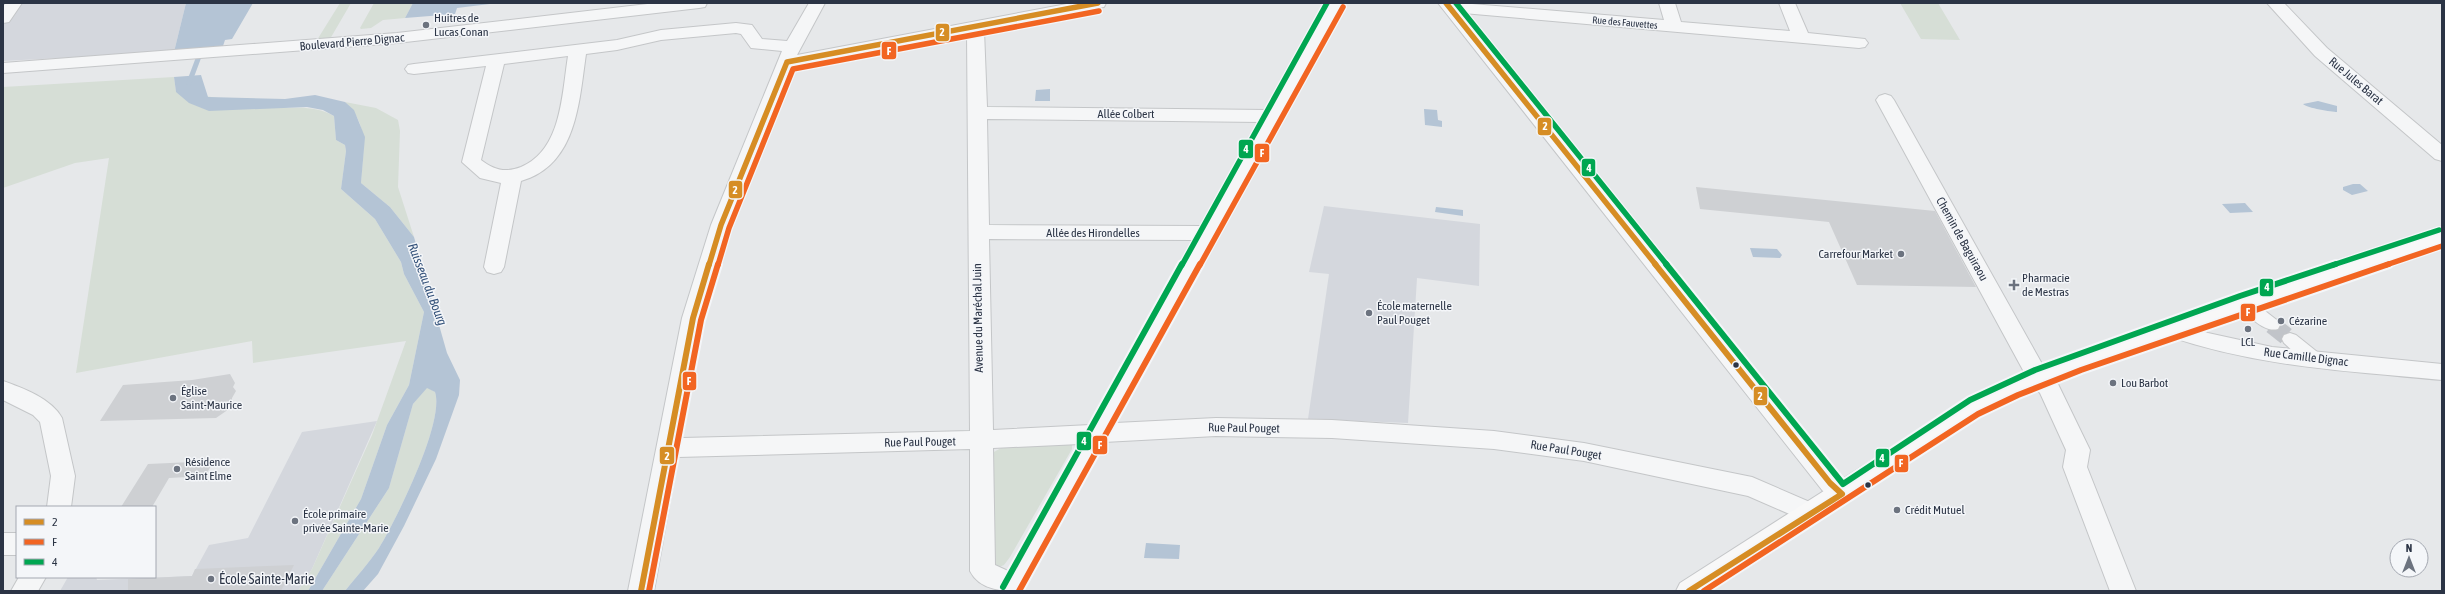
<svg xmlns="http://www.w3.org/2000/svg" width="2445" height="594" font-family="'Asap Condensed',sans-serif">
  <style>
    .built { fill: #d4d7dd }
    .green { fill: #d6ded6 }
    .water { fill: #b4c4d5 }
    .lines { fill: none; stroke-linecap: round; stroke-linejoin: round }
    .stream { stroke: #b4c4d5; stroke-width: 5 }
    .building { fill: #ced0d3 }
    .pedestrian-tunnel { stroke: #c1c4c9; stroke-width: 18; stroke-dasharray: 18 8; stroke-linecap: butt }
    .pedestrian-casing { stroke: #c4c6c8; stroke-width: 2 }
    .minor-casing { stroke: #c4c6c8; stroke-width: 2 }
    .secondary-casing { stroke: #c4c6c8; stroke-width: 2 }
    .pedestrian { fill: #f5f6f7; fill-rule: evenodd }
    .minor { fill: #f5f6f7; fill-rule: evenodd }
    .secondary { fill: #f8f8f8; fill-rule: evenodd }
    .bus-1-far1-casing { stroke: #f4f6f9; stroke-width: 8 }
    .bus-1-casing { stroke: #f4f6f9; stroke-width: 10 }
    .bus-2-far1-casing { stroke: #f4f6f9; stroke-width: 8 }
    .bus-2-casing { stroke: #f4f6f9; stroke-width: 10 }
    .bus-3-far1-casing { stroke: #f4f6f9; stroke-width: 8 }
    .bus-3-casing { stroke: #f4f6f9; stroke-width: 10 }
    .bus-1-far1 { stroke: #d68d24; stroke-width: 5.5 }
    .bus-1 { stroke: #d68d24; stroke-width: 6 }
    .bus-2-far1 { stroke: #f26522; stroke-width: 5.5 }
    .bus-2 { stroke: #f26522; stroke-width: 6 }
    .bus-3-far1 { stroke: #00a651; stroke-width: 5.5 }
    .bus-3 { stroke: #00a651; stroke-width: 6 }
    .poi-dot { fill: #6c737f; stroke: #f4f6f9; stroke-width: 1.5 }
    .bus-dot { fill: #2b3445; stroke: #f4f6f9; stroke-width: 1.5 }
    .labels { text-anchor: middle; stroke-width: 3; stroke-linejoin: round; paint-order: stroke }
    .far-street-label { font-size: 10px; fill: #2b3445; stroke: #f4f6f9 }
    .poi-label { font-size: 12px; fill: #2b3445; stroke: #f4f6f9; text-anchor: start }
    .street-label { font-size: 12px; fill: #2b3445; stroke: #f4f6f9 }
    .water-label { font-size: 13px; font-style: italic; fill: #34527a; stroke: #f4f6f9 }
    .near-poi-label { font-size: 14px; fill: #2b3445; stroke: #f4f6f9; text-anchor: start }
    .line-badge { stroke: #f4f6f9; stroke-width: 1.5 }
    .badge-label { font-size: 11px; text-anchor: middle; font-weight: bold; fill: #fff }
  </style>
  <rect width="100%" height="100%" fill="#e6e8ea"/>
  <!-- built -->
  <path class="built" d="M3 3H186L174 52 3 61Z
    M1324 206 1480 224 1479 286 1417 278 1408 423 1308 419 1329 274 1309 272Z
    M377 421 312 569 298 591H60L68 577H96L97 580 192 576 209 545 248 538 302 432Z"/>
  <!-- green -->
  <path class="green" d="M340 3H351L330 39 317 40Z
    M374 3H413L405 18 383 20 371 28 361 29 360 28Z
    M1900 3H1938L1960 40 1921 39Z
    M174 77 176 92 289 108C306 107 319 108 334 116L336 140 345 145 346 151 341 189 375 219 401 262 404 274 424 312 409 385 387 425 361 499 308 591H298L312 569 372 435 406 341 253 363 252 341 76 373 109 158 75 163 3 188V87Z
    M345 102 376 108 398 120 400 131 398 187 414 237 390 207 361 183C363 152 370 125 345 102Z
    M427 387 435 392C445 422 396 520 379 548 369 563 356 577 345 591H322L389 488 413 404Z
    M1072 444V449L1010 557 1004 565 999 567 991 562 992 453 1003 447Z"/>
  <!-- water -->
  <path class="water" d="M186 3H253L232 39 225 40 222 49 174 52Z
    M413 3H498L457 8 455 14 405 18Z
    M201 75 208 97 285 99 315 95 345 102 354 110 365 137 361 183 390 207 414 237 447 353 460 380 459 395 436 459 404 526 378 574 363 591H345C356 577 369 563 379 548 396 520 445 422 435 392L427 388 413 404 389 488 322 591H308L361 499 387 425 409 385 424 312 404 274 401 262 375 219 341 189 346 151 345 145 336 140 334 116 323 110 307 107 209 111 189 103 176 92 174 77Z
    M1050 89V101H1035L1036 90Z
    M2318 101 2337 106V112C2332 112 2307 108 2303 104Z
    M1424 109 1437 110 1438 120 1442 121V127L1425 125Z
    M2353 184H2360L2368 191 2352 195 2343 190V187Z
    M2245 203 2253 212 2230 213 2222 204Z
    M1436 207 1463 210V216L1435 212Z
    M1750 248 1777 249 1782 255 1780 258 1753 257Z
    M1146 543 1180 545 1179 559 1144 558Z"/>
  <g class="lines">
    <!-- stream -->
    <path class="stream" d="M189 83 201 51"/>
  </g>
  <!-- building -->
  <path class="building" d="M1696 187 1935 211 1976 287 1857 285 1829 222 1700 209Z
    M230 374 235 383 233 387 236 391 232 398V407L216 418 100 421 123 385 192 380Z
    M214 461 205 476 169 478 152 507H121L148 464Z
    M294 565 281 591H128V579L192 576 195 569Z"/>
  <g class="lines">
    <!-- pedestrian-tunnel -->
    <path class="pedestrian-tunnel" d="M2272 325 2290 339"/>
    <!-- pedestrian casing -->
    <g class="pedestrian-casing">
      <path id="pedestrian" d="M2245 298 2251 300 2278 321 2280 325 2278 329C2264 333 2250 316 2239 308L2237 304 2239 300Z
        M2290 333 2296 335 2321 355 2323 359 2321 363C2307 368 2294 352 2284 343L2282 339 2284 335Z"/>
    </g>
    <!-- minor casing -->
    <g class="minor-casing">
      <path id="minor" d="M6 3H22L9 22 3 23V6Z
        M656 3H707L705 7 699 8 397 43 3 73V63L397 33Z
        M809 3H825L797 55 1072 3H1106L1104 7 1098 8 984 30 987 107 1267 110 1328 3H1344L1115 423 1216 418 1332 420 1494 431 1584 443 1752 477 1819 506 1822 513 1819 520 1810 523 1748 496 1584 461 1494 449 1332 438 1216 436 1104 442 1023 591C1004 591 980 591 970 571V449L678 457 654 591H628L682 318 711 225 782 51 751 48 741 34 736 33 661 40 617 50 586 54C579 102 577 165 521 181L504 267 501 272 494 274 487 272 484 267 501 183 480 178 462 162 486 66 414 74 408 73 405 69 408 65 414 64 617 40 661 30 736 23 752 25 762 39 787 41ZM967 33 970 431 682 438 704 318 731 225 793 66ZM568 56C562 93 562 150 521 167 505 173 494 170 481 160L504 64ZM987 119 1261 122 1202 226 989 225ZM989 239 1194 240 1090 425 993 430ZM1080 444 1008 571 995 565 993 448Z
        M1438 3H1460L1664 20 1659 3H1675L1681 22 1790 31 1779 3H1795L1808 33 1865 39 1868 43 1865 47 1859 48 1463 13 1838 476 1850 487 1854 494 1850 501C1837 506 1831 499 1822 490Z
        M2267 3H2284L2327 48 2442 145V161L2435 159 2315 56Z
        M1885 94 1891 96 1894 100 2046 371 2057 382 2090 450 2087 467 2136 591H2110L2063 467 2066 450 2040 393 2030 383 1876 100 1879 96Z
        M2173 321 2208 333 2272 347 2442 364V380C2345 371 2258 367 2165 335L2162 329 2165 323Z
        M3 381C23 388 52 399 62 418L75 476 71 507H47L51 476 40 422 33 415 3 400Z
        M3 533H17V555H3Z
        M19 577H46L38 591H11Z"/>
    </g>
    <!-- secondary casing -->
    <g class="secondary-casing">
      <path id="secondary" d="M2442 231V246L2087 369 2023 394 1982 414 1711 591H1676L1680 583 1966 400C2037 365 2114 341 2189 315 2273 286 2357 255 2442 231Z"/>
    </g>
    <!-- pedestrian -->
    <use href="#pedestrian" class="pedestrian"/>
    <!-- minor -->
    <use href="#minor" class="minor"/>
    <!-- secondary -->
    <use href="#secondary" class="secondary"/>
    <!-- bus-1-far1 casing -->
    <g class="bus-1-far1-casing">
      <path id="bus-1-far1" d="M1446 3 1656 265
        M787 62 1098 3
        M709 265 721 225 787 62"/>
    </g>
    <!-- bus-1 casing -->
    <g class="bus-1-casing">
      <path id="bus-1" d="M1655 264 1830 483 1842 494
        M641 591 693 318 709 264
        M1689 591 1842 494"/>
    </g>
    <!-- bus-2-far1 casing -->
    <g class="bus-2-far1-casing">
      <path id="bus-2-far1" d="M718 265 729 228 793 69 1099 11
        M1200 265 1343 7
        M2386 265 2442 246"/>
    </g>
    <!-- bus-2 casing -->
    <g class="bus-2-casing">
      <path id="bus-2" d="M649 591 701 320 718 264
        M1019 591 1200 264
        M1704 591 1978 414 2018 395 2081 370 2389 264"/>
    </g>
    <!-- bus-3-far1 casing -->
    <g class="bus-3-far1-casing">
      <path id="bus-3-far1" d="M1456 3 1667 265
        M1182 265 1327 3
        M2333 265 2439 230"/>
    </g>
    <!-- bus-3 casing -->
    <g class="bus-3-casing">
      <path id="bus-3" d="M1666 264 1843 484 1970 400 2035 370 2240 296 2336 264
        M1003 587 1182 264"/>
    </g>
    <!-- bus-1-far1 -->
    <use href="#bus-1-far1" class="bus-1-far1"/>
    <!-- bus-1 -->
    <use href="#bus-1" class="bus-1"/>
    <!-- bus-2-far1 -->
    <use href="#bus-2-far1" class="bus-2-far1"/>
    <!-- bus-2 -->
    <use href="#bus-2" class="bus-2"/>
    <!-- bus-3-far1 -->
    <use href="#bus-3-far1" class="bus-3-far1"/>
    <!-- bus-3 -->
    <use href="#bus-3" class="bus-3"/>
  </g>
  <!-- markers -->
  <g class="poi-dot">
    <circle cx="426" cy="25" r="4"/>
    <circle cx="1901" cy="254" r="4"/>
    <path d="M2012 279h4v4h4v4h-4v4h-4v-4h-4v-4h4z"/>
    <circle cx="1369" cy="313" r="4"/>
    <circle cx="2281" cy="321" r="4"/>
    <circle cx="2248" cy="329" r="4"/>
    <circle cx="2113" cy="383" r="4"/>
    <circle cx="173" cy="398" r="4"/>
    <circle cx="177" cy="469" r="4"/>
    <circle cx="1897" cy="510" r="4"/>
    <circle cx="295" cy="521" r="4"/>
    <circle cx="211" cy="579" r="4"/>
  </g>
  <g class="bus-dot">
    <circle cx="1736" cy="365" r="3.5"/>
    <circle cx="1868" cy="485" r="3.5"/>
  </g>
  <g class="labels">
    <!-- far-street labels -->
    <g class="far-street-label">
      <text transform="translate(1625 22) rotate(5)" y="4">Rue des Fauvettes</text>
    </g>
    <!-- poi labels -->
    <g class="poi-label">
      <text x="434" y="22">Huitres de<tspan x="434" dy="14">Lucas Conan</tspan></text>
      <text x="1893" y="258" text-anchor="end">Carrefour Market</text>
      <text x="2022" y="282">Pharmacie<tspan x="2022" dy="14">de Mestras</tspan></text>
      <text x="1377" y="310">École maternelle<tspan x="1377" dy="14">Paul Pouget</tspan></text>
      <text x="2289" y="325">Cézarine</text>
      <text x="2248" y="346" text-anchor="middle">LCL</text>
      <text x="2121" y="387">Lou Barbot</text>
      <text x="181" y="395">Église<tspan x="181" dy="14">Saint-Maurice</tspan></text>
      <text x="185" y="466">Résidence<tspan x="185" dy="14">Saint Elme</tspan></text>
      <text x="1905" y="514">Crédit Mutuel</text>
      <text x="303" y="518">École primaire<tspan x="303" dy="14">privée Sainte-Marie</tspan></text>
    </g>
    <!-- street labels -->
    <g class="street-label">
      <text transform="translate(352 42) rotate(-5)" y="4">Boulevard Pierre Dignac</text>
      <text transform="translate(2356 81) rotate(40)" y="4">Rue Jules Barat</text>
      <text x="1126" y="118">Allée Colbert</text>
      <text x="1093" y="237">Allée des Hirondelles</text>
      <text transform="translate(1962 239) rotate(61)" y="4">Chemin de Baguiraou</text>
      <text transform="translate(978 318) rotate(-91)" y="4">Avenue du Maréchal Juin</text>
      <text transform="translate(2306 357) rotate(7)" y="4">Rue Camille Dignac</text>
      <text transform="translate(1244 428) rotate(1)" y="4">Rue Paul Pouget</text>
      <text transform="translate(920 442) rotate(-1)" y="4">Rue Paul Pouget</text>
      <text transform="translate(1566 450) rotate(9)" y="4">Rue Paul Pouget</text>
    </g>
    <!-- water labels -->
    <g class="water-label">
      <text transform="translate(428 284) rotate(69)" y="5">Ruisseau du Bourg</text>
    </g>
    <!-- near-poi labels -->
    <g class="near-poi-label">
      <text x="219" y="584">École Sainte-Marie</text>
    </g>
  </g>
  <g class="line-badge">
    <rect x="935" y="23" width="15" height="19" rx="4" fill="#d68d24"/>
    <rect x="881" y="41" width="16" height="19" rx="4" fill="#f26522"/>
    <rect x="1537" y="117" width="15" height="19" rx="4" fill="#d68d24"/>
    <rect x="1238" y="139" width="16" height="20" rx="4" fill="#00a651"/>
    <rect x="1254" y="143" width="16" height="20" rx="4" fill="#f26522"/>
    <rect x="1581" y="158" width="15" height="19" rx="4" fill="#00a651"/>
    <rect x="728" y="180" width="15" height="19" rx="4" fill="#d68d24"/>
    <rect x="2259" y="278" width="15" height="19" rx="4" fill="#00a651"/>
    <rect x="2240" y="303" width="16" height="19" rx="4" fill="#f26522"/>
    <rect x="682" y="371" width="15" height="20" rx="4" fill="#f26522"/>
    <rect x="1753" y="386" width="15" height="20" rx="4" fill="#d68d24"/>
    <rect x="1076" y="431" width="16" height="20" rx="4" fill="#00a651"/>
    <rect x="1092" y="435" width="16" height="20" rx="4" fill="#f26522"/>
    <rect x="659" y="446" width="16" height="19" rx="4" fill="#d68d24"/>
    <rect x="1875" y="448" width="15" height="20" rx="4" fill="#00a651"/>
    <rect x="1894" y="454" width="15" height="19" rx="4" fill="#f26522"/>
  </g>
  <g class="badge-label">
    <text x="942" y="36">2</text>
    <text x="889" y="55">F</text>
    <text x="1545" y="130">2</text>
    <text x="1246" y="153">4</text>
    <text x="1262" y="157">F</text>
    <text x="1589" y="172">4</text>
    <text x="735" y="194">2</text>
    <text x="2267" y="291">4</text>
    <text x="2248" y="316">F</text>
    <text x="689" y="385">F</text>
    <text x="1760" y="400">2</text>
    <text x="1084" y="445">4</text>
    <text x="1100" y="449">F</text>
    <text x="667" y="460">2</text>
    <text x="1882" y="462">4</text>
    <text x="1901" y="467">F</text>
  </g>
  <!-- border -->
  <rect width="2445" height="594" fill="none" stroke="#2b3445" stroke-width="8"/>
  <!-- legend -->
  <rect x="16" y="506" width="140" height="72" fill="#f4f6f9" stroke="#a4a8b1"/>
  <rect x="24" y="519" width="20" height="6" fill="#d68d24" stroke="#a4a8b1"/>
  <text x="52" y="526" font-size="12" fill="#2b3445">2</text>
  <rect x="24" y="539" width="20" height="6" fill="#f26522" stroke="#a4a8b1"/>
  <text x="52" y="546" font-size="12" fill="#2b3445">F</text>
  <rect x="24" y="559" width="20" height="6" fill="#00a651" stroke="#a4a8b1"/>
  <text x="52" y="566" font-size="12" fill="#2b3445">4</text>
  <!-- north arrow -->
  <g transform="translate(2409 558)"><circle r="19" fill="#f4f6f9" stroke="#a4a8b1"/>
  <path d="M0-3L7 15L0 10L-7 15Z" fill="#6c737f"/>
  <text y="-6" font-size="11" font-weight="bold" text-anchor="middle" fill="#2b3445">N</text>
  </g>
</svg>
